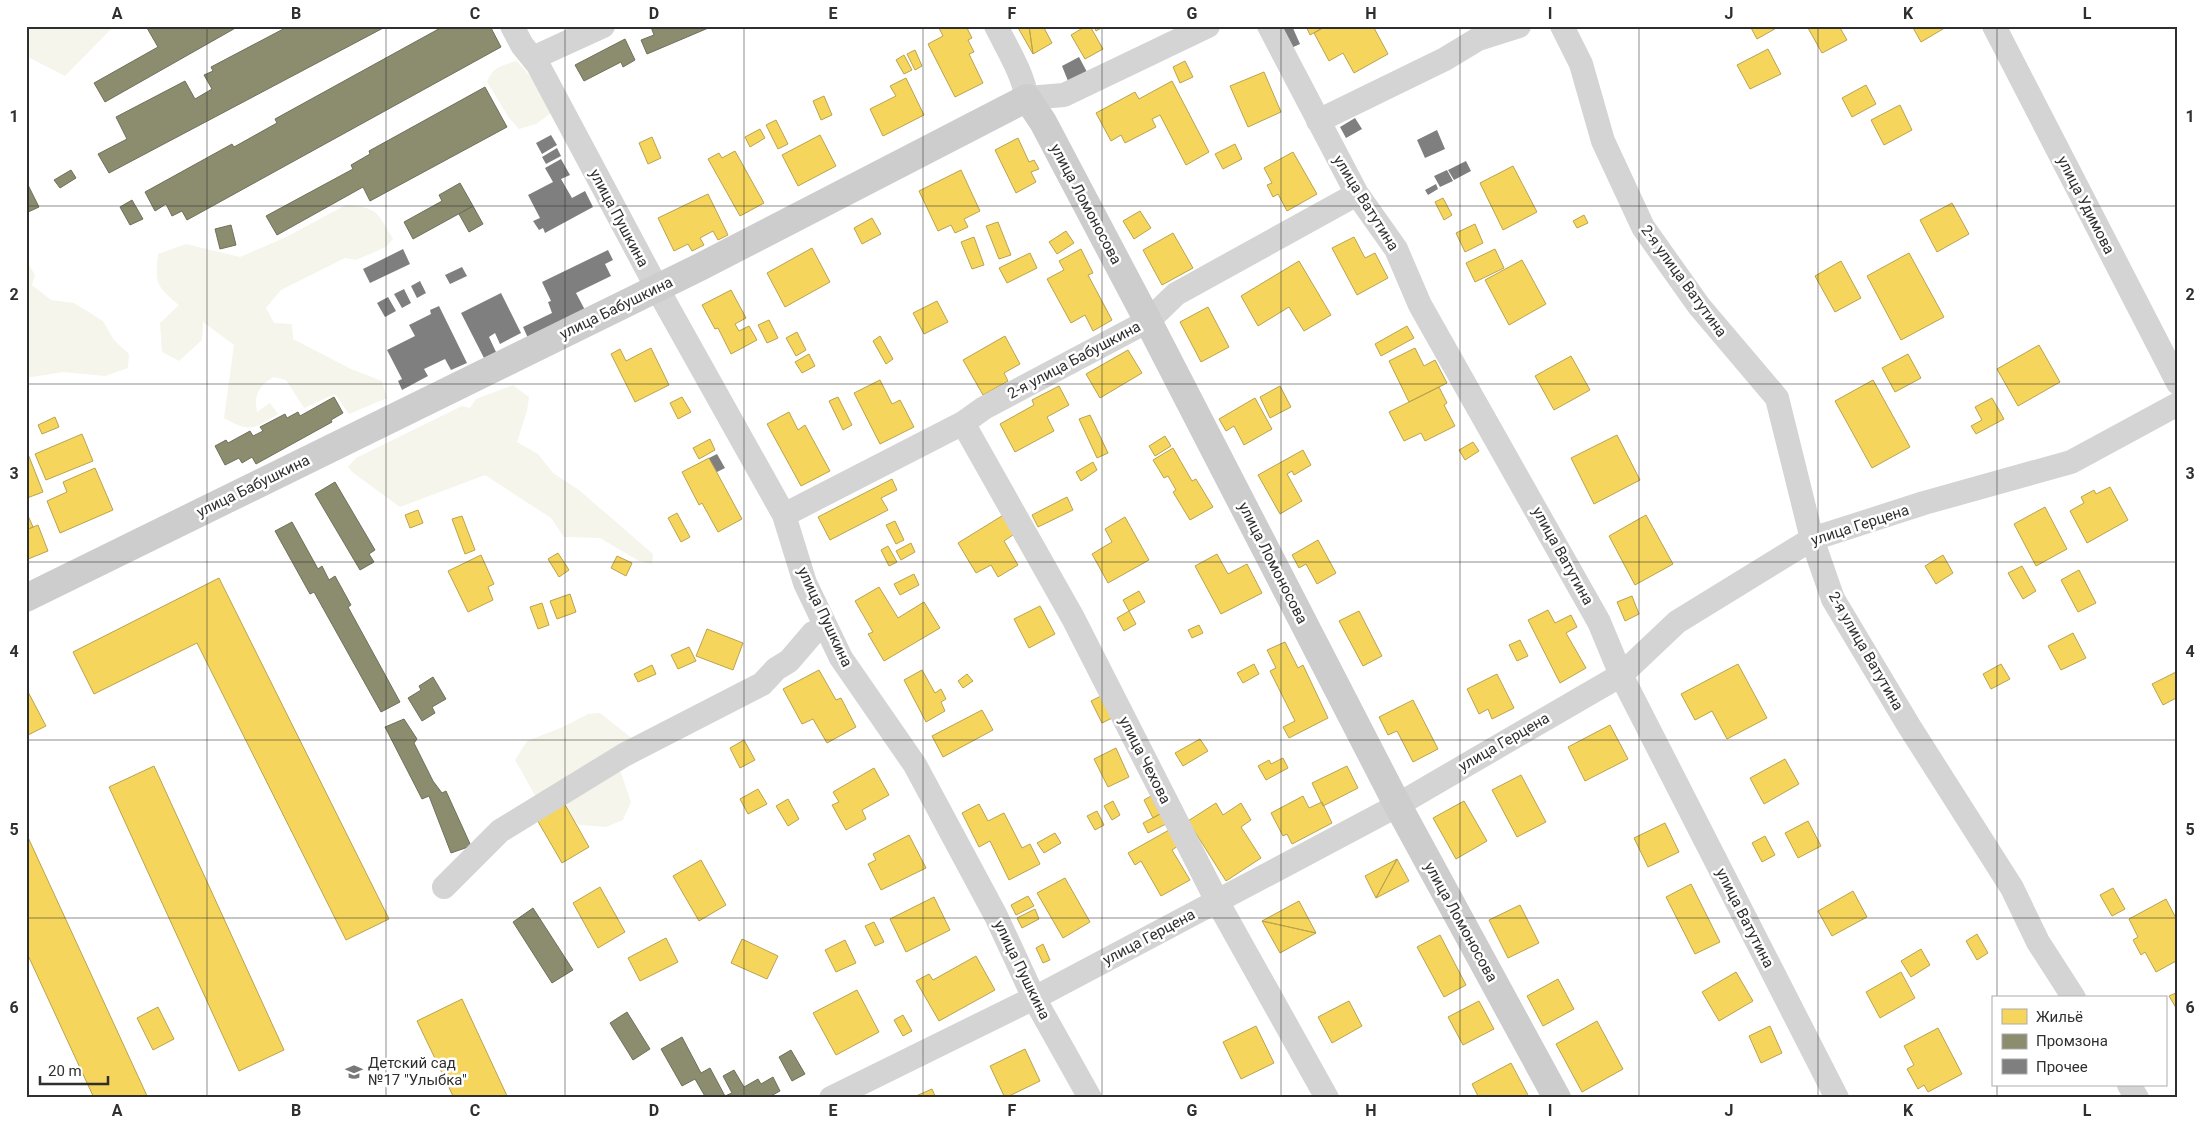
<svg xmlns="http://www.w3.org/2000/svg" width="2204" height="1124" font-family="Roboto,sans-serif">
  <style>
    .green { fill: #f5f5eb }
    .homes { fill: #f6d55c; stroke: #baa34e }
    .industry { fill: #8c8c6e; stroke: #70705b }
    .building { fill: #7f7f7f }
    .lines { fill: none; stroke-linecap: round; stroke-linejoin: round }
    .street { stroke: #d4d4d4; stroke-width: 24 }
    .secondary { stroke: #cdcdcd; stroke-width: 28 }
    .grid { fill: none; stroke: #2f2f2f; stroke-width: 1; stroke-opacity: 0.55 }
    .labels { text-anchor: middle; stroke-width: 5; stroke-linejoin: round; paint-order: stroke }
    .street-label { font-size: 15px; fill: #2f2f2f; stroke: #fff }
    .poi-label { font-size: 15px; fill: #2f2f2f; stroke: #fff; text-anchor: start }
    .neatline { fill: none; stroke: #2f2f2f; stroke-width: 2 }
    .grid-label { font-size: 16px; text-anchor: middle; font-weight: bold; fill: #2f2f2f }
  </style>
  <rect width="100%" height="100%" fill="#fff"/>
  <!-- green -->
  <path class="green" d="M26 26H114L65 76 26 56Z
    M517 61 543 91 554 111 536 124 519 129 509 118 487 82C492 67 503 65 517 61Z
    M346 205C379 208 377 212 393 239L386 247 356 260 345 258 281 290 266 308 274 323 292 324 293 339 351 369 382 381 387 398 349 414 335 394 304 408 286 380 273 377C258 387 254 394 257 412L270 403 278 414C254 429 250 433 224 418L234 345 203 322 202 340 179 361 162 352 160 323 179 305C156 286 155 284 158 254L186 244 240 257 286 237Z
    M29 265 35 275 32 285 51 300 74 303 103 321 114 340 129 354 128 368 105 376 63 372 26 378V266Z
    M513 385 529 397 527 411 517 442 538 454 553 473 579 490 653 554 652 564 639 561 600 538 564 537 551 518 485 475 400 507 352 472 348 467 356 458 462 406 470 408 476 399Z
    M600 713 634 740 620 770 631 802 623 820 606 827 580 825 540 804 515 760 527 741 563 727 588 714Z"/>
  <!-- homes -->
  <path class="homes" d="M943 26H966L972 38 968 40 974 52 969 54 983 83 955 97 928 44 943 36 939 28Z
    M1017 26H1029L1033 54Z
    M1029 26H1043L1052 43 1033 54Z
    M1086 26H1090L1103 49 1085 59 1071 35Z
    M1094 26H1105L1096 31Z
    M1306 26H1326L1310 35Z
    M1326 26H1373L1388 54 1354 73 1343 53 1329 61 1314 33Z
    M1750 26H1780L1757 39Z
    M1811 26H1839L1847 40 1822 53 1808 28Z
    M1912 26H1948L1921 42Z
    M1768 49 1781 74 1750 89 1737 65Z
    M915 50 922 66 915 70 907 54Z
    M904 55 912 70 904 74 896 60Z
    M1185 61 1193 77 1180 83 1173 67Z
    M1264 72 1281 112 1248 127 1230 86Z
    M906 78 924 115 883 136 870 109 896 96 890 86Z
    M1172 81 1209 152 1186 165 1160 115 1152 119 1156 127 1125 143 1121 135 1111 141 1096 113 1135 92 1139 99Z
    M1866 85 1876 104 1852 117 1842 98Z
    M824 96 832 115 821 120 813 101Z
    M1900 105 1912 130 1884 145 1871 120Z
    M776 120 788 144 778 149 766 125Z
    M760 129 765 138 750 147 745 137Z
    M820 135 836 166 798 186 782 155Z
    M652 137 661 158 648 164 639 143Z
    M1018 138 1029 162 1034 160 1039 169 1031 172 1036 182 1016 193 995 150Z
    M1235 144 1242 159 1223 169 1215 154Z
    M735 151 764 203 740 216 708 159 719 153 722 158Z
    M1293 152 1317 194 1287 211 1278 194 1273 197 1267 185 1272 183 1264 168Z
    M1513 166 1537 212 1503 230 1480 183Z
    M961 170 980 211 964 219 968 227 955 233 951 225 938 231 919 191Z
    M708 194 728 235 718 240 713 231 700 238 704 245 692 251 688 244 674 251 658 218Z
    M1443 198 1452 215 1444 220 1435 202Z
    M1952 203 1969 234 1937 252 1920 220Z
    M1140 211 1151 228 1134 239 1123 221Z
    M1584 215 1588 223 1577 228 1573 221Z
    M872 218 881 234 862 244 854 228Z
    M998 222 1011 255 999 259 986 226Z
    M1475 224 1483 243 1465 252 1456 233Z
    M1066 231 1074 243 1057 254 1049 242Z
    M1173 233 1193 268 1162 285 1143 250Z
    M974 237 984 265 972 269 961 242Z
    M1354 237 1365 258 1375 253 1388 278 1357 295 1332 248Z
    M812 248 830 282 785 307 767 273Z
    M1081 249 1093 273 1088 275 1112 320 1093 331 1085 315 1071 323 1047 279 1064 270 1059 261Z
    M1495 249 1504 268 1475 282 1466 263Z
    M1030 253 1037 268 1007 283 999 268Z
    M1909 253 1944 317 1901 340 1867 276Z
    M1522 260 1546 304 1509 325 1485 280Z
    M1299 261 1331 315 1304 331 1289 307 1258 326 1241 296Z
    M1841 261 1861 298 1835 312 1815 276Z
    M731 290 746 318 735 324 739 331 749 326 757 340 731 354 718 328 715 329 702 305Z
    M937 301 948 322 924 334 913 313Z
    M1208 307 1229 347 1201 362 1180 322Z
    M769 320 778 338 767 343 758 325Z
    M1407 326 1414 338 1381 356 1375 344Z
    M797 332 806 350 796 356 786 338Z
    M880 336 893 359 886 364 873 341Z
    M1005 336 1020 364 1004 373 1008 381 983 395 963 360Z
    M2039 345 2060 382 2018 406 1997 369Z
    M651 348 669 385 635 402 611 354 620 349 626 361Z
    M1415 348 1424 366 1435 360 1447 383 1409 402 1389 361Z
    M1128 350 1142 373 1100 398 1086 374Z
    M809 354 815 366 802 373 795 362Z
    M1908 354 1921 378 1895 392 1882 368Z
    M1571 356 1590 390 1554 410 1535 376Z
    M880 380 892 404 900 400 914 427 880 444 854 393Z
    M1873 380 1910 447 1872 468 1835 401Z
    M1059 386 1069 405 1047 417 1054 431 1015 452 1000 424 1034 405 1032 400Z
    M1280 386 1291 407 1270 418 1260 397Z
    M1439 387 1447 403 1444 405 1455 426 1425 441 1421 433 1404 441 1389 412Z
    M682 397 691 412 678 419 670 403Z
    M838 397 852 425 843 430 829 401Z
    M1255 398 1272 429 1244 445 1234 426 1226 431 1219 419Z
    M1992 398 2004 419 1976 434 1971 426 1982 420 1975 407Z
    M789 412 798 430 805 425 830 471 801 486 767 424Z
    M1090 415 1108 453 1097 458 1079 419Z
    M55 417 59 427 42 434 38 425Z
    M82 434 93 461 46 480 35 454Z
    M1617 435 1640 480 1594 504 1571 458Z
    M1165 436 1171 446 1155 456 1149 446Z
    M710 439 715 450 699 459 693 448Z
    M1473 442 1479 451 1465 460 1459 450Z
    M1173 448 1192 481 1196 479 1213 507 1190 520 1173 492 1176 490 1168 476 1164 478 1153 460Z
    M1303 450 1311 465 1294 475 1292 471 1287 474 1302 501 1280 514 1258 475Z
    M26 454H28L43 492 27 498Z
    M709 458 742 519 718 532 702 503 699 505 682 472Z
    M1093 462 1097 470 1081 481 1076 472Z
    M95 468 113 510 60 533 47 501 67 492 63 482Z
    M892 479 897 490 881 498 888 510 830 540 818 517Z
    M2110 487 2128 520 2087 543 2070 511 2084 503 2081 497 2094 490 2096 494Z
    M1067 497 1073 510 1038 527 1032 515Z
    M2045 507 2067 549 2036 566 2014 524Z
    M418 510 423 523 410 528 405 515Z
    M26 511 33 527 26 530Z
    M677 513 690 537 681 542 668 518Z
    M1005 514 1016 533 1004 541 1018 565 998 577 991 565 976 573 958 543Z
    M1646 515 1673 564 1635 585 1609 536Z
    M462 516 475 550 465 554 452 519Z
    M1125 517 1149 560 1108 583 1092 554 1112 542 1105 529Z
    M895 521 904 540 896 544 886 525Z
    M38 525 48 551 28 559 26 530Z
    M1318 540 1336 573 1317 584 1306 564 1299 568 1292 555Z
    M911 543 915 552 901 560 896 551Z
    M888 546 897 562 889 566 881 550Z
    M558 553 569 570 559 577 548 559Z
    M1217 554 1228 574 1247 564 1262 593 1221 614 1195 566Z
    M481 555 494 584 488 587 493 600 468 612 448 571Z
    M1943 555 1953 573 1936 584 1925 566Z
    M617 556 632 563 626 576 611 568Z
    M2022 566 2036 591 2023 599 2008 573Z
    M2079 570 2096 603 2078 612 2061 580Z
    M914 574 919 585 900 595 894 584Z
    M219 578 389 919 346 940 197 643 94 694 73 652Z
    M879 587 898 618 924 602 940 628 884 661 868 634 873 632 855 601Z
    M1139 591 1145 602 1129 611 1123 600Z
    M570 594 576 612 557 619 550 601Z
    M1632 596 1639 614 1625 621 1617 602Z
    M542 603 549 625 538 629 530 607Z
    M1040 606 1055 634 1029 648 1014 619Z
    M1548 610 1555 623 1571 615 1577 627 1566 633 1586 668 1560 683 1528 620Z
    M1129 611 1136 624 1124 631 1117 618Z
    M1359 611 1382 656 1363 666 1339 621Z
    M1199 625 1203 633 1192 638 1188 630Z
    M707 629 743 643 733 670 696 656Z
    M2073 633 2086 658 2061 670 2048 646Z
    M1520 640 1528 656 1517 661 1509 645Z
    M1285 642 1298 668 1303 665 1328 718 1289 738 1283 727 1295 721 1270 671 1276 668 1267 650Z
    M689 647 696 661 678 669 671 655Z
    M1254 664 1259 674 1243 683 1237 673Z
    M1738 664 1767 718 1727 739 1712 711 1695 720 1681 694Z
    M2001 664 2010 679 1991 689 1983 674Z
    M652 665 656 674 638 682 634 674Z
    M819 670 836 700 841 698 856 727 827 743 813 719 802 724 783 689Z
    M922 670 935 693 941 689 946 699 941 702 945 711 926 722 904 680Z
    M2178 671V697L2163 705 2152 684Z
    M967 674 973 681 963 688 958 681Z
    M1497 674 1514 708 1492 719 1488 709 1479 714 1467 689Z
    M26 688 46 726 26 736Z
    M1103 695 1114 717 1102 723 1091 701Z
    M1413 700 1438 749 1413 762 1397 731 1388 735 1379 717Z
    M982 710 993 730 943 757 932 736Z
    M1610 725 1628 759 1585 781 1568 747Z
    M1200 739 1208 751 1183 766 1175 753Z
    M744 740 755 760 740 768 730 748Z
    M1116 748 1129 777 1108 787 1094 759Z
    M1283 758 1288 768 1266 780 1258 766 1269 760 1271 764Z
    M1785 759 1799 784 1764 804 1750 778Z
    M154 766 284 1050 239 1071 109 787Z
    M1347 766 1358 788 1323 806 1312 783Z
    M874 768 889 795 862 810 866 819 846 830 832 805 839 802 833 792Z
    M1521 775 1546 822 1517 837 1492 790Z
    M758 789 767 804 748 814 740 799Z
    M1151 796 1160 814 1153 818 1144 800Z
    M1303 796 1309 808 1322 802 1332 823 1292 844 1287 834 1283 836 1271 813Z
    M788 799 799 819 788 826 776 806Z
    M1113 801 1120 815 1112 820 1104 806Z
    M1464 801 1487 841 1456 859 1433 818Z
    M564 803 589 847 562 863 536 818Z
    M1216 803 1223 815 1241 803 1251 820 1241 827 1261 858 1226 881 1188 821Z
    M979 804 988 821 1004 813 1022 848 1030 844 1040 864 1009 880 990 841 979 847 962 813Z
    M1097 811 1104 825 1095 830 1087 816Z
    M1160 814 1166 824 1148 833 1143 823Z
    M1808 821 1821 846 1798 858 1785 833Z
    M1665 823 1679 852 1648 867 1634 838Z
    M1169 830 1178 846 1172 850 1190 880 1161 896 1141 861 1135 865 1128 853Z
    M26 833 148 1098H94L26 951Z
    M1055 833 1061 843 1044 853 1037 843Z
    M909 835 926 868 881 890 868 864 876 860 873 854Z
    M1765 836 1775 855 1762 862 1752 843Z
    M1397 859 1409 881 1376 898Z
    M1397 859 1376 898 1365 876Z
    M701 860 726 905 699 921 673 876Z
    M1065 878 1090 922 1063 938 1037 893Z
    M1691 884 1720 942 1695 954 1666 897Z
    M600 887 625 932 598 948 573 903Z
    M2113 888 2125 909 2112 916 2100 895Z
    M1853 891 1867 917 1832 936 1818 911Z
    M1028 896 1034 906 1016 915 1011 905Z
    M934 897 950 930 906 952 890 919Z
    M2166 899 2178 922V960L2156 972 2145 952 2141 955 2133 940 2138 937 2129 919Z
    M1299 901 1316 933 1262 921Z
    M1520 905 1539 943 1508 958 1489 920Z
    M1035 909 1039 919 1022 928 1017 918Z
    M1262 921 1316 933 1280 953Z
    M874 922 884 942 875 946 865 926Z
    M1977 934 1988 953 1977 960 1966 941Z
    M1440 935 1466 985 1444 997 1417 947Z
    M666 938 678 962 640 981 628 958Z
    M742 939 778 956 767 979 731 963Z
    M845 940 856 963 836 972 825 950Z
    M1043 944 1050 960 1043 963 1036 948Z
    M1921 949 1930 965 1911 977 1901 961Z
    M976 956 995 990 939 1021 916 981 929 974 933 980Z
    M1736 972 1753 1001 1719 1021 1702 992Z
    M1901 972 1915 998 1880 1018 1866 992Z
    M1558 979 1574 1009 1543 1026 1527 996Z
    M857 990 879 1032 836 1055 813 1013Z
    M2178 992V1011L2169 996Z
    M462 999 508 1098H454L417 1021Z
    M1349 1001 1362 1026 1332 1043 1318 1017Z
    M1479 1001 1494 1029 1463 1045 1448 1017Z
    M158 1007 174 1039 153 1050 137 1018Z
    M903 1015 912 1031 903 1036 894 1020Z
    M1597 1021 1623 1069 1582 1092 1556 1044Z
    M1256 1026 1274 1063 1241 1079 1223 1042Z
    M1770 1026 1782 1053 1761 1063 1749 1036Z
    M1938 1028 1962 1074 1928 1092 1924 1085 1918 1089 1907 1069 1914 1065 1904 1046Z
    M1025 1049 1040 1081 1005 1098 990 1066Z
    M1511 1063 1529 1097 1479 1098 1472 1084Z
    M932 1089 936 1098H917L916 1096Z"/>
  <!-- industry -->
  <path class="industry" d="M150 26H239L105 102 94 83 158 47 147 28Z
    M289 26H387L109 173 98 154 127 139 116 117 185 81 195 99 212 89 204 75 213 71 211 67Z
    M444 26H490L501 47 187 220 182 211 172 216 166 204 155 211 145 192 232 144 234 147 277 123 275 119Z
    M653 26H713L647 54 641 40 654 35 651 27Z
    M625 39 635 60 623 67 621 62 584 81 575 65Z
    M485 87 507 127 370 201 363 187 277 235 266 216 353 169 351 165 370 154 369 151Z
    M71 170 76 178 60 188 54 180Z
    M26 181 39 207 26 213Z
    M460 183 473 206 413 239 404 222 442 201 439 195Z
    M132 200 143 219 130 225 120 207Z
    M473 206 483 224 469 232 459 214Z
    M231 225 236 245 220 249 215 229Z
    M334 397 343 413 331 420 332 422 256 464 252 457 242 463 239 458 225 465 215 446 226 440 228 443 250 431 253 436 263 431 260 427 285 414 287 418 298 412 300 416Z
    M335 482 375 550 369 554 374 562 360 570 315 494Z
    M292 522 318 569 322 566 329 580 335 576 351 605 348 607 400 702 381 712 314 592 310 594 275 531Z
    M433 677 446 699 432 707 435 713 422 721 408 698 421 690 419 686Z
    M404 719 417 739 414 743 433 781 442 793 446 791 471 846 451 853 429 796 422 799 385 727Z
    M533 908 573 970 552 983 513 922Z
    M627 1012 650 1049 633 1060 610 1023Z
    M682 1037 701 1073 710 1068 725 1096 732 1093 723 1076 734 1070 744 1087 758 1079 761 1084 773 1077 780 1091 767 1098H706L695 1079 682 1086 661 1049Z
    M791 1050 805 1074 792 1081 779 1057Z"/>
  <!-- building -->
  <path class="building" d="M1285 26H1292L1300 44 1289 49 1279 29Z
    M1079 57 1087 72 1068 81 1062 66Z
    M1355 118 1362 129 1346 138 1340 127Z
    M1437 130 1445 149 1425 158 1417 140Z
    M551 135 557 145 542 154 536 143Z
    M557 148 561 156 546 164 542 157Z
    M561 159 570 175 561 179 572 198 585 191 593 207 545 233 543 228 539 230 533 221 540 218 528 195 553 182 545 168Z
    M1466 161 1471 171 1454 180 1448 170Z
    M1447 170 1453 181 1440 187 1434 176Z
    M1436 184 1438 189 1428 195 1425 190Z
    M403 249 410 264 370 283 363 269Z
    M608 250 613 260 605 264 611 276 576 293 585 310 528 338 523 327 552 313 548 302 551 301 542 282Z
    M462 267 467 276 450 284 445 275Z
    M420 281 426 293 417 298 411 286Z
    M404 289 411 303 402 308 394 294Z
    M501 293 521 333 500 344 495 333 489 337 496 352 484 358 461 313Z
    M388 297 396 311 385 317 377 303Z
    M439 306 467 363 451 370 445 359 424 369 428 376 402 390 398 381 402 379 387 350 415 336 409 325 431 314 430 310Z
    M717 454 725 468 717 472 709 458Z"/>
  <g class="lines">
    <!-- street -->
    <path class="street" d="M512 26 522 45 538 65 657 288 784 515 805 583 841 658 915 765 996 916 1034 998 1090 1098
      M996 26C1008 50 1022 72 1027 98L1064 95 1208 26
      M1269 26 1357 194 1396 249 1420 305 1599 622 1621 675 1837 1098
      M1562 26 1581 64 1603 141 1643 227 1699 306 1777 398 1812 539 1833 599 1909 726 2012 888 2038 942 2074 998
      M1994 26 2178 383
      M533 58 603 26
      M1318 121 1445 59 1478 39 1519 26
      M963 423 1073 618 1217 901 1327 1098
      M784 515 963 423 984 408 1148 321 1176 294 1357 194
      M444 887 500 831 624 755 762 684 776 669 789 661 813 633
      M2129 1085 2137 1098
      M831 1098 1042 994 1387 811 1621 675 1677 622 1812 539 1924 503 2071 462 2178 404"/>
    <!-- secondary -->
    <path class="secondary" d="M26 598 700 267 1027 98 1043 122 1148 321 1397 804 1557 1098"/>
  </g>
  <!-- grid -->
  <path class="grid" d="M207 26V1098M386 26V1098M565 26V1098M744 26V1098M923 26V1098M1102 26V1098M1281 26V1098M1460 26V1098M1639 26V1098M1818 26V1098M1997 26V998M26 206H2178M26 384H2178M26 562H2178M26 740H2178M26 918H2178M1997 1085V1098"/>
  <!-- icons -->
  <defs>
    <g id="school-bare" transform="scale(1.35)"><path d="M0-5L7-2L0 1L-7-2ZM-4 1L0 2.5L4 1V4Q0 6-4 4Z" fill="#787878" stroke="#fff" stroke-width="2.5" paint-order="stroke"/></g>
  </defs>
  <g fill-rule="evenodd">
    <use href="#school-bare" x="354" y="1072"/>
  </g>
  <g class="labels">
    <!-- street labels -->
    <g class="street-label">
      <text transform="translate(1366 203) rotate(58)" y="5">улица Ватутина</text>
      <text transform="translate(1086 204) rotate(62)" y="5">улица Ломоносова</text>
      <text transform="translate(2086 205) rotate(63)" y="5">улица Удимова</text>
      <text transform="translate(619 218) rotate(62)" y="5">улица Пушкина</text>
      <text transform="translate(1684 281) rotate(54)" y="5">2-я улица Ватутина</text>
      <text transform="translate(616 308) rotate(-26)" y="5">улица Бабушкина</text>
      <text transform="translate(1074 360) rotate(-28)" y="5">2-я улица Бабушкина</text>
      <text transform="translate(253 486) rotate(-26)" y="5">улица Бабушкина</text>
      <text transform="translate(1860 525) rotate(-18)" y="5">улица Герцена</text>
      <text transform="translate(1563 556) rotate(61)" y="5">улица Ватутина</text>
      <text transform="translate(1273 563) rotate(63)" y="5">улица Ломоносова</text>
      <text transform="translate(825 617) rotate(65)" y="5">улица Пушкина</text>
      <text transform="translate(1866 651) rotate(60)" y="5">2-я улица Ватутина</text>
      <text transform="translate(1504 742) rotate(-30)" y="5">улица Герцена</text>
      <text transform="translate(1145 760) rotate(63)" y="5">улица Чехова</text>
      <text transform="translate(1745 918) rotate(63)" y="5">улица Ватутина</text>
      <text transform="translate(1461 922) rotate(61)" y="5">улица Ломоносова</text>
      <text transform="translate(1149 937) rotate(-28)" y="5">улица Герцена</text>
      <text transform="translate(1022 970) rotate(64)" y="5">улица Пушкина</text>
    </g>
    <!-- poi labels -->
    <g class="poi-label">
      <text x="368" y="1068">Детский сад<tspan x="368" dy="17">№17 "Улыбка"</tspan></text>
    </g>
  </g>
  <!-- border -->
  <rect width="2204" height="1124" fill="none" stroke="#ffffff" stroke-width="55"/>
  <!-- legend -->
  <rect x="1992" y="996" width="175" height="90" fill="#ffffff" stroke="#acacac"/>
  <rect x="2002" y="1009" width="25" height="15" fill="#f6d55c" stroke="#acacac"/>
  <text x="2036" y="1022" font-size="15" fill="#2f2f2f">Жильё</text>
  <rect x="2002" y="1034" width="25" height="15" fill="#8c8c6e" stroke="#acacac"/>
  <text x="2036" y="1046" font-size="15" fill="#2f2f2f">Промзона</text>
  <rect x="2002" y="1059" width="25" height="15" fill="#7f7f7f" stroke="#acacac"/>
  <text x="2036" y="1072" font-size="15" fill="#2f2f2f">Прочее</text>
  <!-- scale -->
  <path d="M40 1076v8h68v-8" fill="none" stroke="#2f2f2f" stroke-width="2.5"/>
  <text x="48" y="1076" font-size="15" fill="#2f2f2f" stroke="#ffffff" stroke-width="4" paint-order="stroke">20 m</text>
  <rect x="28" y="28" width="2148" height="1068" class="neatline"/>
  <g class="grid-label">
    <text x="117" y="19">A</text>
    <text x="296" y="19">B</text>
    <text x="475" y="19">C</text>
    <text x="654" y="19">D</text>
    <text x="833" y="19">E</text>
    <text x="1012" y="19">F</text>
    <text x="1192" y="19">G</text>
    <text x="1371" y="19">H</text>
    <text x="1550" y="19">I</text>
    <text x="1729" y="19">J</text>
    <text x="1908" y="19">K</text>
    <text x="2087" y="19">L</text>
    <text x="14" y="122">1</text>
    <text x="2190" y="122">1</text>
    <text x="14" y="300">2</text>
    <text x="2190" y="300">2</text>
    <text x="14" y="479">3</text>
    <text x="2190" y="479">3</text>
    <text x="14" y="657">4</text>
    <text x="2190" y="657">4</text>
    <text x="14" y="835">5</text>
    <text x="2190" y="835">5</text>
    <text x="14" y="1013">6</text>
    <text x="2190" y="1013">6</text>
    <text x="117" y="1116">A</text>
    <text x="296" y="1116">B</text>
    <text x="475" y="1116">C</text>
    <text x="654" y="1116">D</text>
    <text x="833" y="1116">E</text>
    <text x="1012" y="1116">F</text>
    <text x="1192" y="1116">G</text>
    <text x="1371" y="1116">H</text>
    <text x="1550" y="1116">I</text>
    <text x="1729" y="1116">J</text>
    <text x="1908" y="1116">K</text>
    <text x="2087" y="1116">L</text>
  </g>
</svg>
